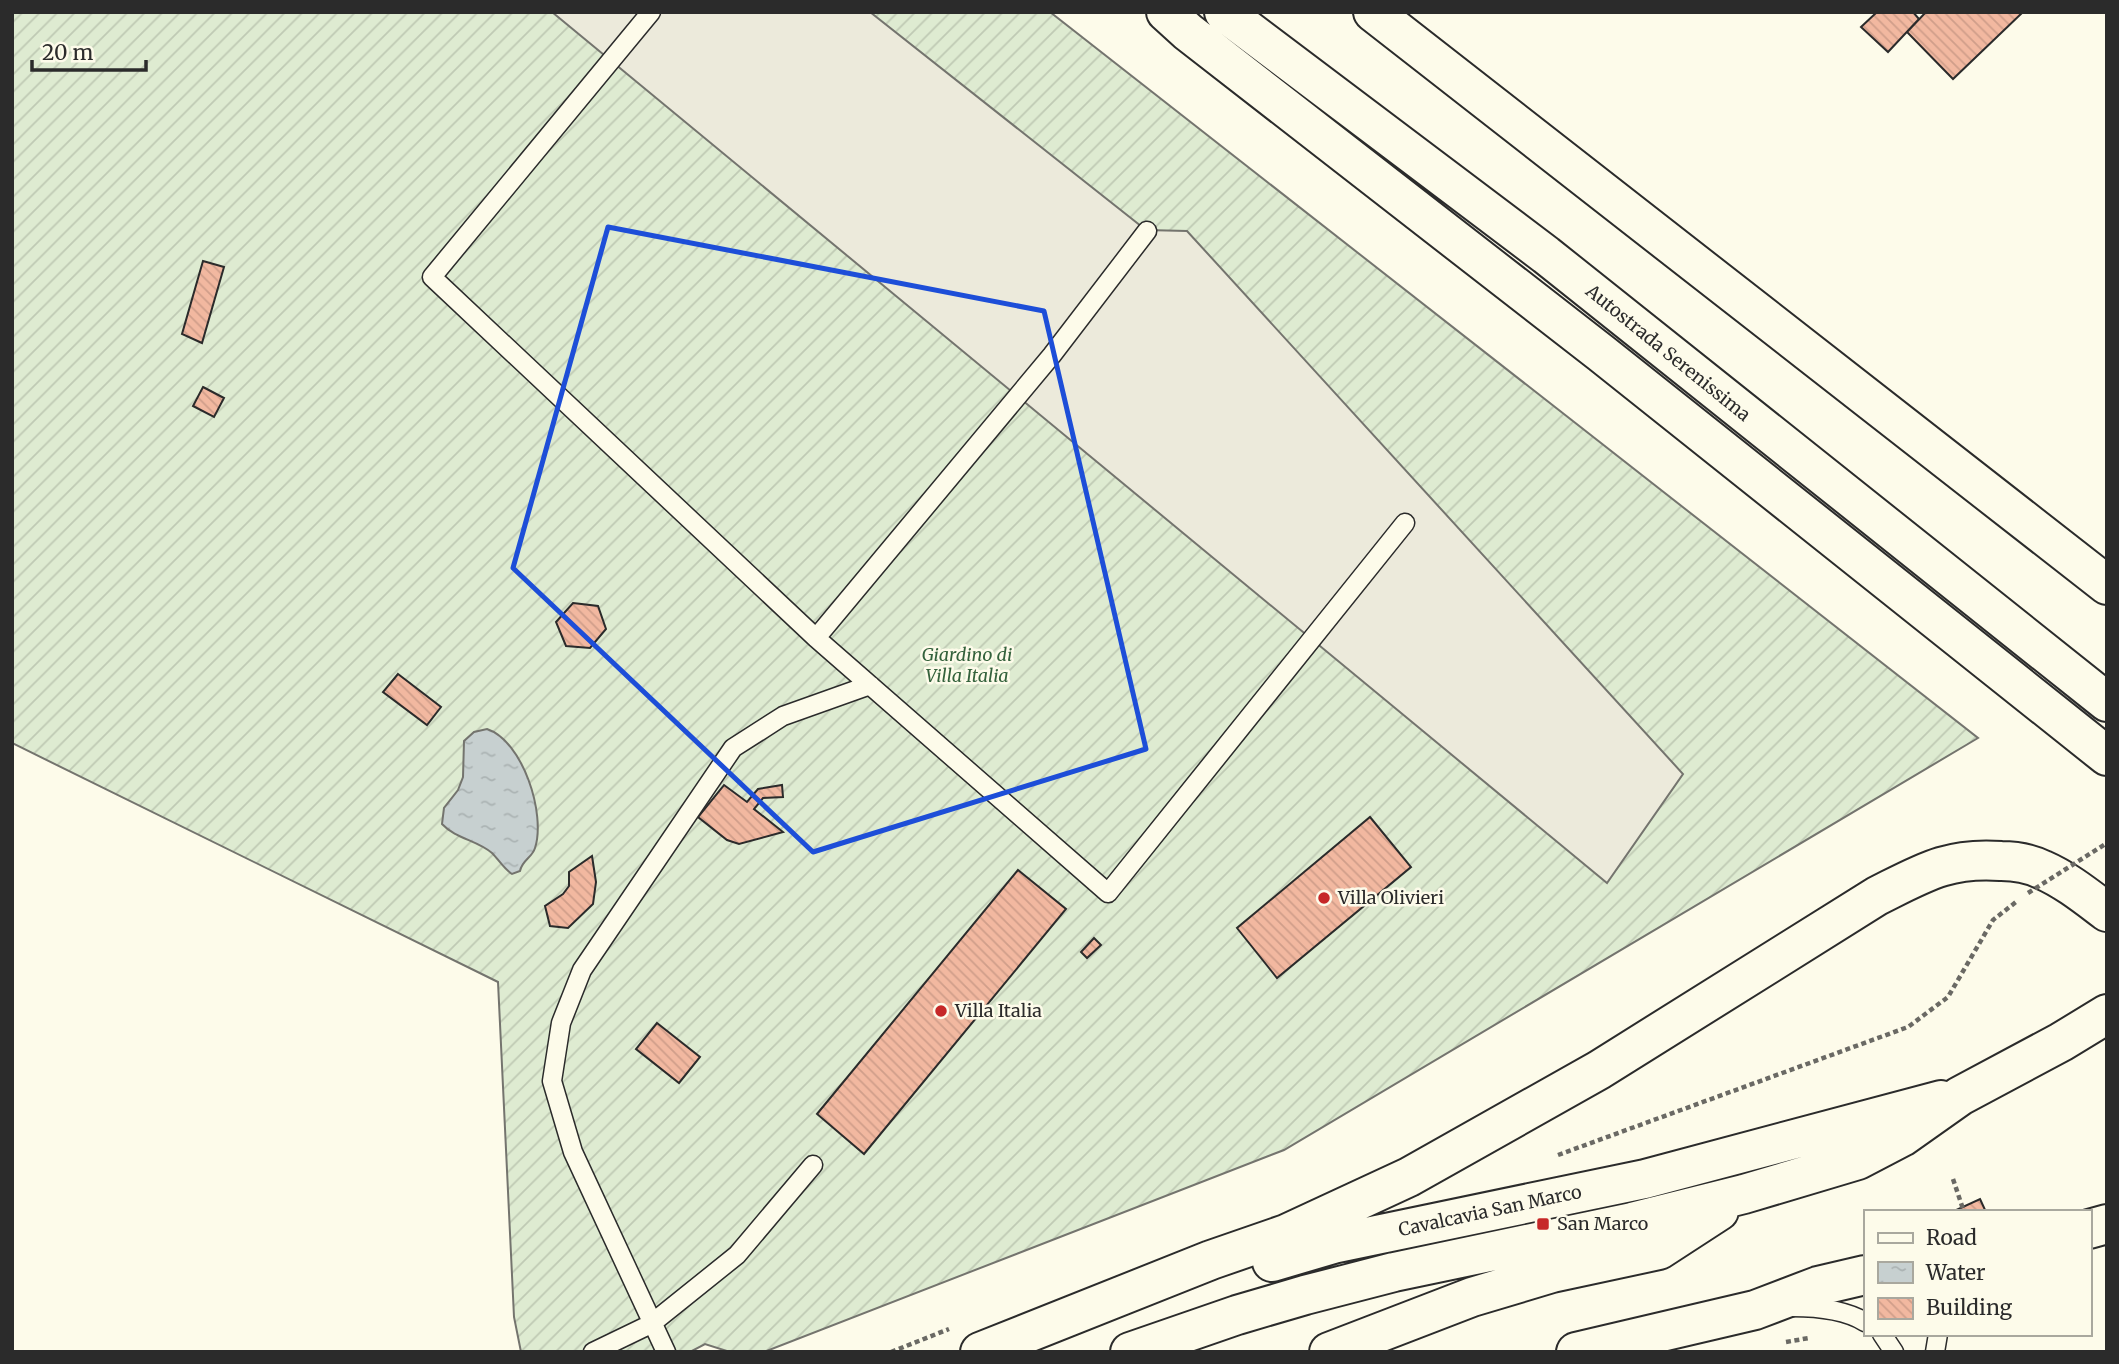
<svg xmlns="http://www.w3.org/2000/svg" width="2119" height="1364" font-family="Merriweather,serif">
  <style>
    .garden { fill: url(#garden-furrows); stroke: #74746e; stroke-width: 2 }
    .parking { fill: #eceadb; stroke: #74746e; stroke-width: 2 }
    .water { fill: url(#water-ripples); stroke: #74746e; stroke-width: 2 }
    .building { fill: url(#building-back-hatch); stroke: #2b2b2b; stroke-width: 2 }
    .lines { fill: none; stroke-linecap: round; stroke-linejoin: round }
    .service-casing { stroke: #2b2b2b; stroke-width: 21 }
    .secondary-casing { stroke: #2b2b2b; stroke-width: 42 }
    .motorway-casing { stroke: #2b2b2b; stroke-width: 42 }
    .path { stroke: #6a6964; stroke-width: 4.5; stroke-dasharray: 5 3.5; stroke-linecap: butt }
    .service { stroke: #fdfbea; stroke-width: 18 }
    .secondary { stroke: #fdfbea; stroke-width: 38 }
    .motorway { stroke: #fdfbea; stroke-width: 38 }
    .path-bridge { stroke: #6a6964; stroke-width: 4.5; stroke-dasharray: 5 3.5; stroke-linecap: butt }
    .marked { fill: none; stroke: #1d4ed8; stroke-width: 5; stroke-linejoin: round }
    .poi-dot { fill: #c62828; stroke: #fdfbea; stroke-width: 2.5 }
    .labels { text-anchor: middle; stroke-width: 5; stroke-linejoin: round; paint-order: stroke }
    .street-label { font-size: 18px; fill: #2b2b2b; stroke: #fdfbea }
    .park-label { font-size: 18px; font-style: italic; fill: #34623c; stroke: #fdfbea }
    .poi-label { font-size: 18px; fill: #2b2b2b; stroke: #fdfbea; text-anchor: start }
  </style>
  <defs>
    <pattern id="garden-furrows" width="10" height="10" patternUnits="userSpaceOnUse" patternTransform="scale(1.75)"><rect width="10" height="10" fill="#deebd1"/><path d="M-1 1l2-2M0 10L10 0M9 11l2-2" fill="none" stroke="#bfcab4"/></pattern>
    <pattern id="water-ripples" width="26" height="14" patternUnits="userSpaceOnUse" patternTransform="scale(1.75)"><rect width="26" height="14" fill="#c7d0d0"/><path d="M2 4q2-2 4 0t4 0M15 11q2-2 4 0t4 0" fill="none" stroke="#abb3b3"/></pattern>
    <pattern id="building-back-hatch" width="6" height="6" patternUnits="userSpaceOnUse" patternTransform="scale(1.75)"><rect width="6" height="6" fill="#f2b8a0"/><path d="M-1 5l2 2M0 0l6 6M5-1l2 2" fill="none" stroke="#d09e8a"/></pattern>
  </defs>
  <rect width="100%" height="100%" fill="#fdfbea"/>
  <!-- garden -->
  <path class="garden" d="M12 12H1050L1978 738 1284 1150 764 1352H730L705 1344 690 1352H521L514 1317 498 982 12 743Z"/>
  <!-- parking -->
  <path class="parking" d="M552 12H870L1146 230 1187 231 1683 774 1607 883Z"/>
  <!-- water -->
  <path class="water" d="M487 729C523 741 546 814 535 848 532 858 522 860 520 871L512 874C504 869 499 860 492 853 477 840 456 839 442 824L444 808 458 790 463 777 464 741 474 732Z"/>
  <!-- building -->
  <path class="building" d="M1877 12H1913L1919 19 1888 52 1861 27Z
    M1926 12H2023L1953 79 1907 32Z
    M203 261 224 267 202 343 182 334Z
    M203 387 224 398 214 417 193 406Z
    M573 603 598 606 606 629 590 648 566 646 556 622Z
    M398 674 441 707 427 725 383 692Z
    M724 785 747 802 758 789 782 785 783 797 763 798 754 809 783 832 739 844 727 840 698 817Z
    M1370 817 1411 867 1277 978 1237 928Z
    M592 856 596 882 593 904 568 928 550 926 545 906 563 894 569 886V872Z
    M1018 870 1066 909 864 1154 817 1114Z
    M1094 938 1101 945 1087 958 1081 952Z
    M657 1023 700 1057 679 1083 636 1049Z
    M1980 1199 1986 1212H1952Z"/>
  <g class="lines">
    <!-- service casing -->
    <g class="service-casing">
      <path id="service" d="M651 12 432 277 816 638 1108 893 1405 523
        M816 638 1052 355 1147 231
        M1792 1307C1816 1307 1844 1309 1865 1322
        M1882 1334 1894 1352
        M593 1352 651 1324 737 1255 813 1165
        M666 1352 573 1152 552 1081 561 1023 582 970 733 748 783 716 870 685
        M1935 1352 1938 1334"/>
    </g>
    <!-- secondary casing -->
    <g class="secondary-casing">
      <path id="secondary" d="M2089 1229 2107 1224
        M1272 1262 1333 1244 1645 1179 1941 1100
        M980 1352 1211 1260 1286 1234 1409 1177 1599 1070 1877 896C1923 873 1948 857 2001 861 2014 861 2031 864 2043 870 2066 880 2087 897 2107 912
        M1130 1352 1237 1315 1305 1295 1394 1272 1632 1222 1744 1194 1858 1160 1902 1137 1960 1096 2061 1042 2107 1014
        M1329 1352 1472 1297 1552 1273 1659 1250 1719 1211
        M1576 1352 1755 1310 1818 1286 1865 1275"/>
    </g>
    <!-- motorway casing -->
    <g class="motorway-casing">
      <path id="motorway" d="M1166 12 1188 32 1601 353 2107 756
        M1224 12 1546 255 2107 702
        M1373 12 2107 585"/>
    </g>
    <!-- path -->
    <path class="path" d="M1558 1155 1908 1027 1948 997 1993 920 2016 902
      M1953 1179 1964 1212
      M1786 1342 1809 1338
      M891 1352 949 1329"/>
    <!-- service -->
    <use href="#service" class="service"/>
    <!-- secondary -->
    <use href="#secondary" class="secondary"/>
    <!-- motorway -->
    <use href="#motorway" class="motorway"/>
    <!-- path-bridge -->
    <path class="path-bridge" d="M2028 893 2107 843"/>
  </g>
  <!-- marked area -->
  <path class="marked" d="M608 227 1044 311 1146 749 813 852 513 568Z"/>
  <!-- markers -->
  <g class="poi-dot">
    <circle cx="1324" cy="898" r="7"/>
    <circle cx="941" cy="1011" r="7"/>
    <rect x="1536" y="1217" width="14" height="14" rx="3.5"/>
  </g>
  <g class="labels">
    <!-- street labels -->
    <g class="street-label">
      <text transform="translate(1668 353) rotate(39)" y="6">Autostrada Serenissima</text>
      <text transform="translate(1490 1211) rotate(-12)" y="6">Cavalcavia San Marco</text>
    </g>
    <!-- park labels -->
    <g class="park-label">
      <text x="967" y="661">Giardino di<tspan x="967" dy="21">Villa Italia</tspan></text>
    </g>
    <!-- poi labels -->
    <g class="poi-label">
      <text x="1338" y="904">Villa Olivieri</text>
      <text x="955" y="1017">Villa Italia</text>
      <text x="1557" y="1230">San Marco</text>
    </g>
  </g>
  <!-- border -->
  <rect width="2119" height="1364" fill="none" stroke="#2b2b2b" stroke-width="28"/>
  <!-- legend -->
  <rect x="1864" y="1210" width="228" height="126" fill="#fdfbea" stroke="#a9a89e" stroke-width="2"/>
  <rect x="1878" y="1233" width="35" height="10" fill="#fdfbea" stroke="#a9a89e" stroke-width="2"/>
  <text x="1926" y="1245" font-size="21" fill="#2b2b2b">Road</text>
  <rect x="1878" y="1262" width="35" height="21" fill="url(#water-ripples)" stroke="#a9a89e" stroke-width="2"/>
  <text x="1926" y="1280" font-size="21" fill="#2b2b2b">Water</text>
  <rect x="1878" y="1298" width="35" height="21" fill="url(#building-back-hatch)" stroke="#a9a89e" stroke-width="2"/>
  <text x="1926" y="1315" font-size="21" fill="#2b2b2b">Building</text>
  <!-- scale -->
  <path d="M32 60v10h114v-10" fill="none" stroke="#2b2b2b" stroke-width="3.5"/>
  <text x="42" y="60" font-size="21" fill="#2b2b2b" stroke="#fdfbea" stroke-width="5" paint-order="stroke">20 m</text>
</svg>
